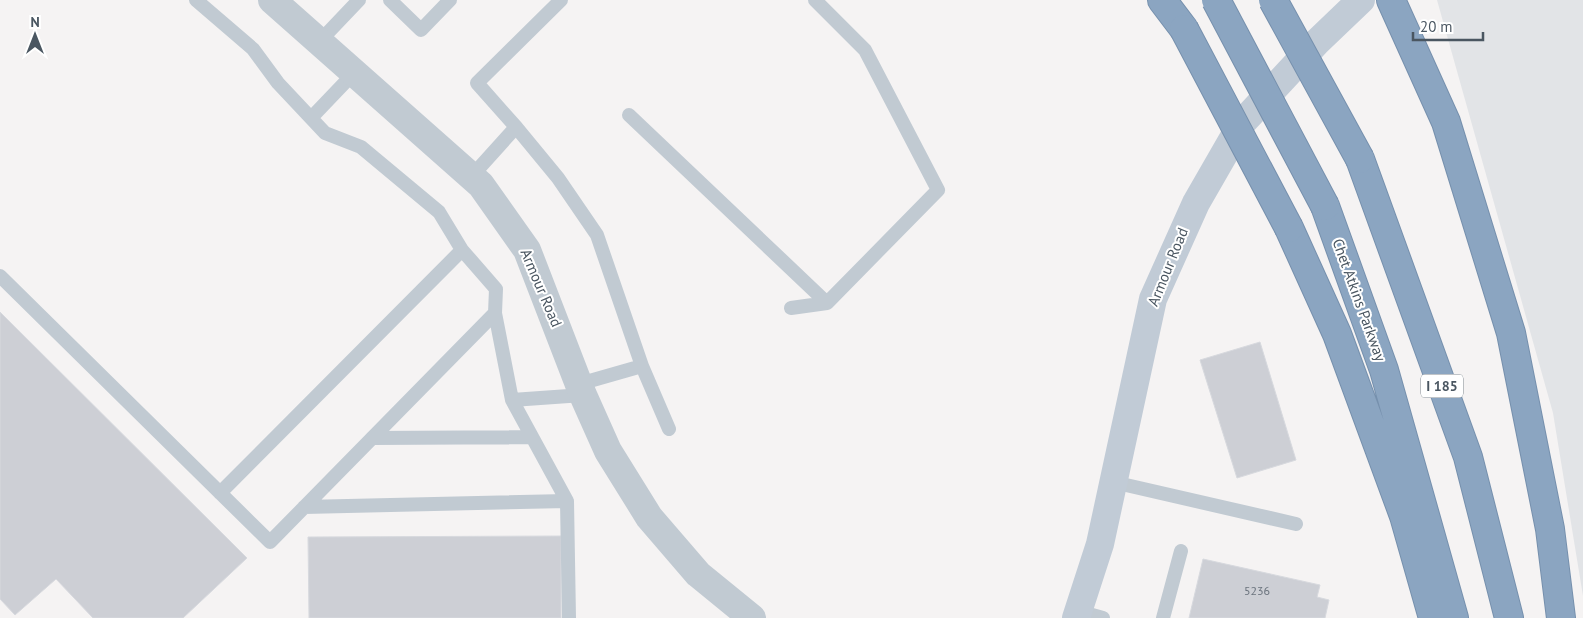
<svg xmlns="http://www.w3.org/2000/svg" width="1583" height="618" font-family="'PT Sans',sans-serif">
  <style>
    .airport { fill: #e2e4e7 }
    .building { fill: #cdcfd5; stroke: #d7d9de }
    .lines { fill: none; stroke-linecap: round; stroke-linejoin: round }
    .highway-casing { stroke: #7690ad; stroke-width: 30 }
    .lane { stroke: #c1cad2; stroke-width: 14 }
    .street { stroke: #c1cad2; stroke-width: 28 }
    .secondary { stroke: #c1cbd6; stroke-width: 28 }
    .highway { stroke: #8ba5c1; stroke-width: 28 }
    .highway-bridge-casing { stroke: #7690ad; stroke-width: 30; stroke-linecap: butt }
    .highway-bridge { stroke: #8ba5c1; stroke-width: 28 }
    .labels { text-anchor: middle; stroke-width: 4; stroke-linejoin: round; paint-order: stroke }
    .number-label { font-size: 12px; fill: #6b747e }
    .shield { fill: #fff; stroke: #808990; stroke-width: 1 }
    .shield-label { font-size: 14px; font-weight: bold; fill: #4a5661 }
    .street-label { font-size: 15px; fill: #4a5661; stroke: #fff }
  </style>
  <rect width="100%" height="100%" fill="#f5f3f3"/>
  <!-- airport -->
  <path class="airport" d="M1437 0H1583V596L1553 413Z"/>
  <!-- building -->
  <path class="building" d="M0 312 247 558 183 618H93L56 579 15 615 0 599Z
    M1260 342 1296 460 1237 478 1200 360Z
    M561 536V618H309L308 537Z
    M1203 559 1320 585 1317 597 1329 600 1325 618H1189Z"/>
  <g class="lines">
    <!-- highway casing -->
    <g class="highway-casing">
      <path id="highway" d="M1162 0 1184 29
        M1391 0 1446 122 1511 333 1550 529 1561 618
        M1360 159 1468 457 1509 618
        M1325 206 1384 370 1454 618
        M1289 228 1337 334 1404 516 1433 618"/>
    </g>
    <!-- lane -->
    <path class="lane" d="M196 0 253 49 278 83 325 133 361 147 439 212 462 250
      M390 0 421 30 450 0
      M319 42 359 0
      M629 115 827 303
      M311 118 354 73
      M516 127 477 83 561 0
      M471 177 516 127 558 178 597 235 642 366 579 384
      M0 276 270 542 495 313 512 400 583 395
      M791 308 827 303 938 190 865 50 815 0
      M642 366 669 429
      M512 400 567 501
      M372 438 532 437
      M1113 482 1296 524
      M220 493 462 250 496 289 495 313
      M304 507 567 501 569 618
      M1078 611 1103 618
      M1163 618 1181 551"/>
    <!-- street -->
    <path class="street" d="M272 0 481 185 527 250 583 395 608 451 649 517 698 574 752 618"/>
    <!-- secondary -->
    <path class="secondary" d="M1076 618 1100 544 1153 299 1196 203 1242 123 1316 43 1361 0"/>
    <!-- highway -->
    <use href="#highway" class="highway"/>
    <!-- highway-bridge casing -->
    <g class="highway-bridge-casing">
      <path id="highway-bridge" d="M1216 0 1325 206
        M1273 0 1360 159
        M1184 29 1289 228"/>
    </g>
    <!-- highway-bridge -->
    <use href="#highway-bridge" class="highway-bridge"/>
  </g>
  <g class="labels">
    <!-- number labels -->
    <g class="number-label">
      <text x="1257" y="595">5236</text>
    </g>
    <!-- shield labels -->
    <rect class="shield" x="1421" y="374.5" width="42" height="23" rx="4"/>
    <g class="shield-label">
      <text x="1442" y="391">I 185</text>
    </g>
    <!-- street labels -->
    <g class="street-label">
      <text transform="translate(1168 267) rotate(-68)" y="5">Armour Road</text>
      <text transform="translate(541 288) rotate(67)" y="5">Armour Road</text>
      <text transform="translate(1359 300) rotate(70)" y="5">Chet Atkins Parkway</text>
    </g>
  </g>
  <!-- north arrow -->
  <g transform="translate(35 35)" stroke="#ffffff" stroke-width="4" paint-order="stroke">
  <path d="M0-4L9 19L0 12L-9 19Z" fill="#4a5661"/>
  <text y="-8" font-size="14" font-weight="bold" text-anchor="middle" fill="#4a5661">N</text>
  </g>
  <!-- scale -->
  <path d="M1413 32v8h70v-8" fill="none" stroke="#4a5661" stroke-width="2.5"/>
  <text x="1420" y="32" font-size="15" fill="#4a5661" stroke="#ffffff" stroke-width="4" paint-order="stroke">20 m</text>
</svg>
